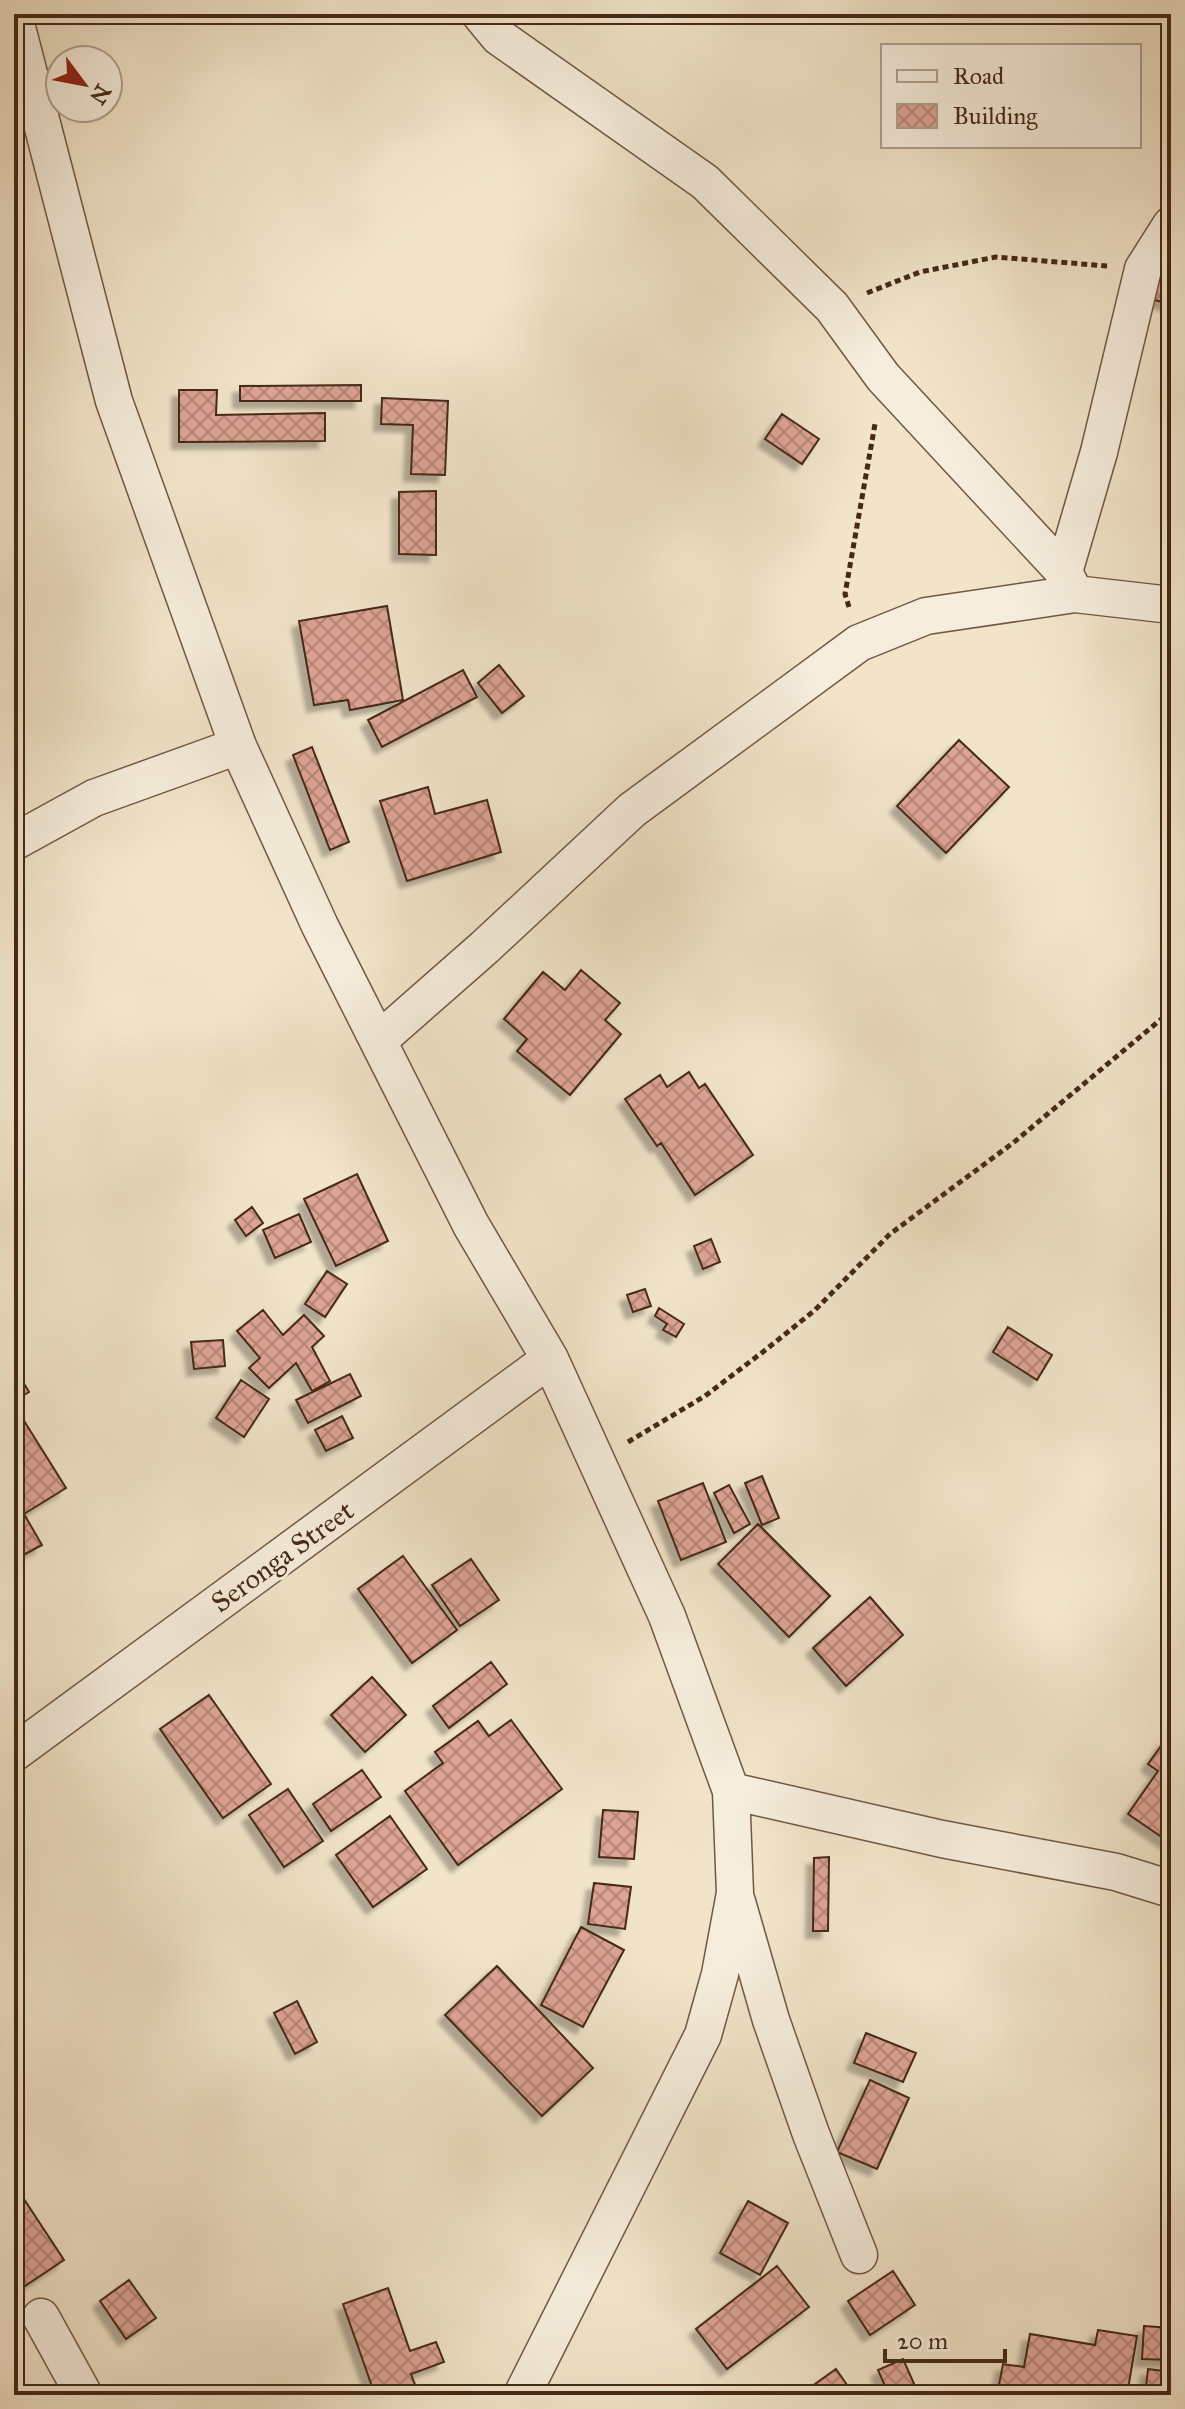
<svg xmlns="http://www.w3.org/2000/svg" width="1185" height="2409" font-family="'IM FELL Great Primer',serif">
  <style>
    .building { fill: url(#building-cross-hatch); stroke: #452916; stroke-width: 2; filter: url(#shadow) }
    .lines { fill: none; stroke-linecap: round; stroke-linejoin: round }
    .minor-casing { stroke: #705843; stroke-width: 39 }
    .path { stroke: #452916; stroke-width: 5; stroke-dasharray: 6 4; stroke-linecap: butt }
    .minor { stroke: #f6eddc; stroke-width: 36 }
    .labels { text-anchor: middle; stroke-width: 6; stroke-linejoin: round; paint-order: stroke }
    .street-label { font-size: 28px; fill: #452916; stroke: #f6eddc }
  </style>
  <defs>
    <pattern id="building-cross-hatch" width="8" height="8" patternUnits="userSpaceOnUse" patternTransform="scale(2)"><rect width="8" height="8" fill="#dda394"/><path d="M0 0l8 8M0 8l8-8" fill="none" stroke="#b58578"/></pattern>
    <filter id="shadow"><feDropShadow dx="-7" dy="7" stdDeviation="2" flood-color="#0004"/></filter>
  </defs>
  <rect width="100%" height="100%" fill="#f1e4c9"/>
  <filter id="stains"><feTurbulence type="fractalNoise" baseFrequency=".0025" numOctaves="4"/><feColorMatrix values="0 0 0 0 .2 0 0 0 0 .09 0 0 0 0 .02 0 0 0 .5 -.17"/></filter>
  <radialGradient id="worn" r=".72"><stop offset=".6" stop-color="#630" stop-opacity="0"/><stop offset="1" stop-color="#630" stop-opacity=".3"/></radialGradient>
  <!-- building -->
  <path class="building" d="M1171 228V304L1154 300Z
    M361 385V401H240V386Z
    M179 390H217L216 415 325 413V441L179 442Z
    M382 398 448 401 445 475 411 474 413 425 381 424Z
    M782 414 819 439 802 464 765 439Z
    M436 491V555L399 554V492Z
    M387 606 403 700 350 710 348 700 314 705 299 621Z
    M499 665 524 696 502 713 478 683Z
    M463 670 477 697 382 747 368 720Z
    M959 740 1009 787 946 853 897 806Z
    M312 747 349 842 330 850 293 755Z
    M428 787 435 814 487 800 501 852 407 881 380 801Z
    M581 970 620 1003 605 1020 621 1034 570 1095 517 1051 527 1039 504 1019 543 972 565 990Z
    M689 1072 699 1088 705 1084 753 1155 695 1195 661 1143 657 1146 625 1099 660 1075 667 1087Z
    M357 1174 388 1241 336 1266 304 1199Z
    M252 1207 263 1223 246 1236 235 1220Z
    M299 1214 311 1242 275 1258 263 1230Z
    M711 1239 720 1262 703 1269 694 1246Z
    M327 1271 347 1284 325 1317 305 1304Z
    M645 1289 651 1306 633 1312 627 1295Z
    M659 1308 684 1324 676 1337 663 1330 667 1324 655 1316Z
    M263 1310 283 1335 304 1315 324 1336 312 1347 330 1381 312 1391 296 1363 269 1388 249 1368 260 1358 237 1331Z
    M1008 1327 1052 1355 1037 1380 993 1352Z
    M223 1340 225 1366 194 1369 191 1342Z
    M14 1367 29 1392 14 1401Z
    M350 1374 361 1396 308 1423 296 1400Z
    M241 1380 269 1399 244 1437 216 1418Z
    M21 1416 66 1488 24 1514 42 1545 14 1560V1420Z
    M342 1416 353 1438 326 1451 315 1430Z
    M762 1476 779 1518 762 1525 745 1483Z
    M703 1483 726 1542 681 1560 658 1501Z
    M729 1485 750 1524 734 1533 714 1493Z
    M758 1524 830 1596 789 1637 718 1564Z
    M403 1556 457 1630 412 1663 358 1589Z
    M471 1559 499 1600 460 1626 432 1585Z
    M870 1597 903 1635 846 1686 813 1648Z
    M491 1662 507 1684 449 1728 433 1706Z
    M372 1677 406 1715 365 1752 331 1715Z
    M209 1695 271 1784 223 1818 160 1729Z
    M511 1720 562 1789 458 1865 405 1791 443 1763 435 1752 478 1721 489 1736Z
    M1166 1739 1171 1742V1839L1169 1842 1128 1814 1158 1771 1148 1764Z
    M362 1770 381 1797 331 1831 313 1804Z
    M288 1789 323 1841 284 1867 249 1815Z
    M603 1810 638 1812 634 1859 599 1857Z
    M390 1816 427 1869 373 1907 336 1855Z
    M829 1857 828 1931H813L814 1858Z
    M594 1883 631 1887 625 1929 588 1924Z
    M581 1927 624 1950 583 2027 541 2005Z
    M497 1966 593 2068 542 2116 445 2015Z
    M297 2001 317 2042 295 2054 274 2013Z
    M866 2033 916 2053 903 2082 854 2063Z
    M870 2080 909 2098 877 2169 837 2152Z
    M18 2190 64 2260 16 2292 14 2193Z
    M748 2201 788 2223 760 2275 720 2253Z
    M777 2266 809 2307 727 2369 696 2329Z
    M893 2271 915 2305 870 2335 848 2301Z
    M129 2280 156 2318 126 2339 100 2301Z
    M388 2288 410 2351 436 2342 444 2362 411 2374 419 2395H375L343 2304Z
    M1144 2326 1171 2328V2360L1142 2359Z
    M1098 2330 1137 2336 1127 2395H997L1003 2364 1024 2367 1030 2334 1095 2345Z
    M903 2359 919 2395H889L878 2370Z
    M836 2369 854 2395H800Z
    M1148 2369 1171 2372V2395H1145Z"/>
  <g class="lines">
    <!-- minor casing -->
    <g class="minor-casing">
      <path id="minor" d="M480 14 499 37 705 182 832 307 883 377 1064 572 1075 594
        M14 16 114 401 238 746 320 926 471 1225 550 1359 667 1616 731 1791 735 1893 720 1974 703 2035 522 2395
        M1064 572 1099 452 1143 269 1171 225
        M14 842 94 798 238 746
        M378 1041 485 947 632 810 859 643 926 616 1075 594 1171 605
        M14 1753 550 1359
        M731 1791 942 1839 1116 1872 1171 1889
        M737 1902 771 2020 811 2134 859 2255
        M41 2317 84 2395"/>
    </g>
    <!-- path -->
    <path class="path" d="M867 293 920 272 996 257 1107 266
      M849 607 845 594 875 424
      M628 1442 705 1396 768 1348 815 1310 890 1234 1013 1143 1171 1011"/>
    <!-- minor -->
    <use href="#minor" class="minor"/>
  </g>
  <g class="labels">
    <!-- street labels -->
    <g class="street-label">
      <text transform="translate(282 1556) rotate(-36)" y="10">Seronga Street</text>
    </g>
  </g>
  <!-- margin -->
  <rect width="1185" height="2409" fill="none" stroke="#f1e4c9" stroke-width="48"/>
  <rect x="16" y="16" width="1153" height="2377" fill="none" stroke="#452916" stroke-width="4"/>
  <rect x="24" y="24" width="1137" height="2361" fill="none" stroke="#452916" stroke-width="2"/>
  <!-- legend -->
  <rect x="881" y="44" width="260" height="104" fill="#f6eddc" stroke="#af9f8d" stroke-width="2"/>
  <rect x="897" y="70" width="40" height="12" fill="#f6eddc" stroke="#af9f8d" stroke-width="2"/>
  <text x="953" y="84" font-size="24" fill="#452916">Road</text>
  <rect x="897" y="104" width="40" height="24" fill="url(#building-cross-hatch)" stroke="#af9f8d" stroke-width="2"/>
  <text x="953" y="124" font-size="24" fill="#452916">Building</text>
  <!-- north arrow -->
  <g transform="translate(84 84) rotate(122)"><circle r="38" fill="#f6eddc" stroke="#af9f8d" stroke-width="2"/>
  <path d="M0-6L14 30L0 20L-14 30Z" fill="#8f2418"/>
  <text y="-12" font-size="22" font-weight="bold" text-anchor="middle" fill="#452916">N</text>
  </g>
  <!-- scale -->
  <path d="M885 2349v12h120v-12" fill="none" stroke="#452916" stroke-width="4"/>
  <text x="897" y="2349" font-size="24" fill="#452916" stroke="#f6eddc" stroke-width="6" paint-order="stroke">20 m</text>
  <rect width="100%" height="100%" filter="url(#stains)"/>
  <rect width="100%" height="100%" fill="url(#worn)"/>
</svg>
